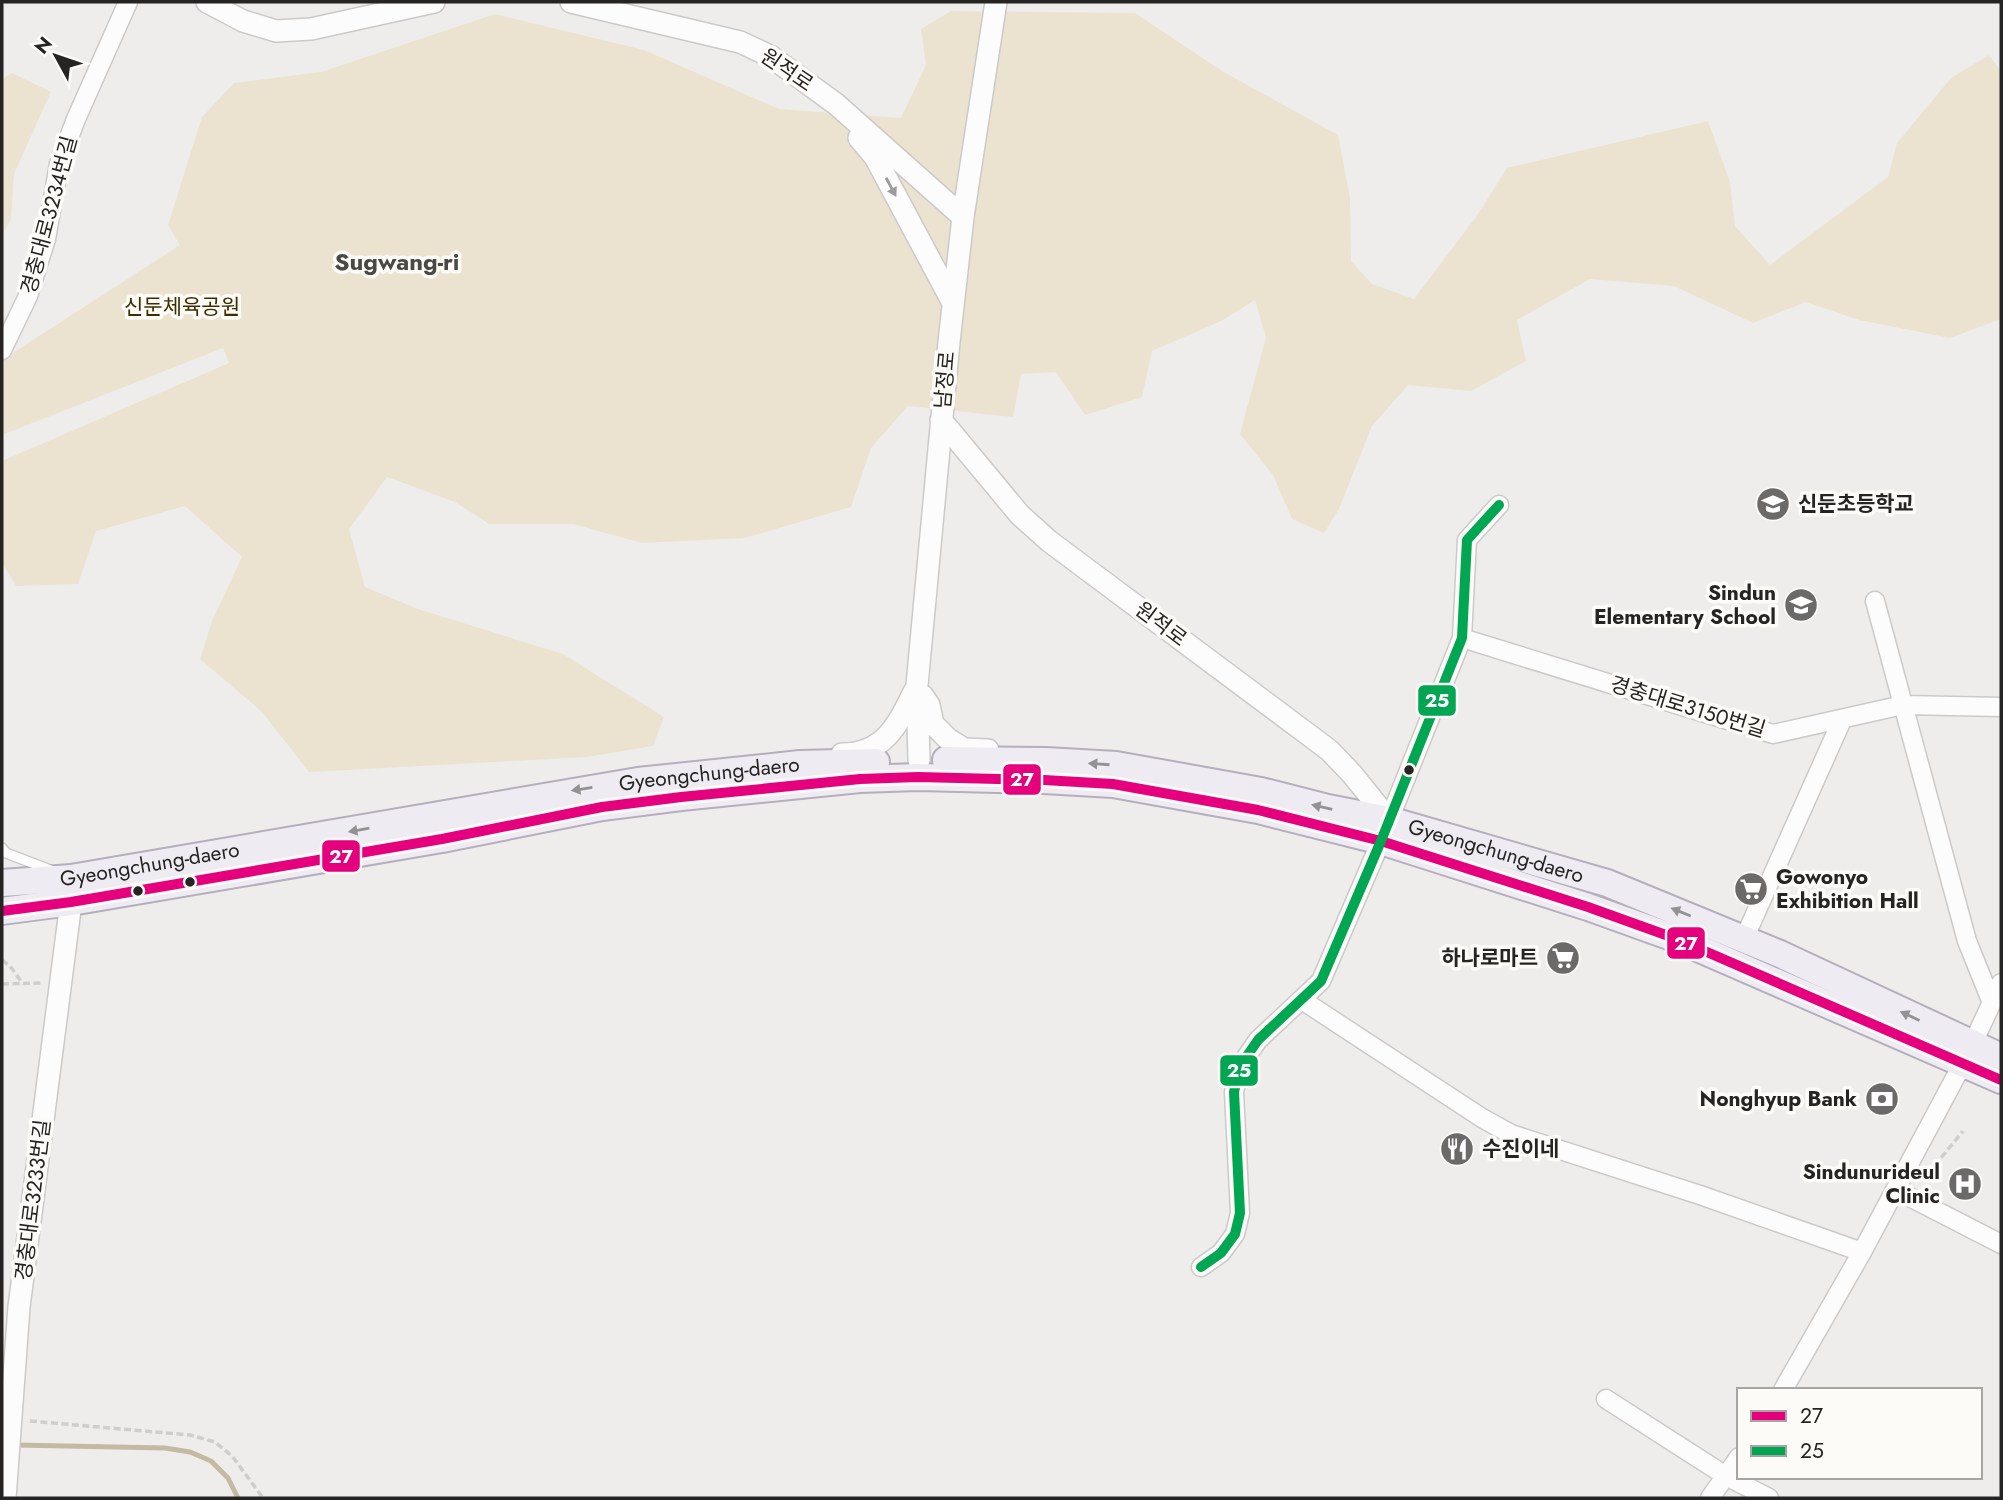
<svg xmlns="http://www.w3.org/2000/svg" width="2003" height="1500" font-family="Jost,'Noto Sans KR',sans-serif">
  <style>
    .green { fill: #ebe3d0 }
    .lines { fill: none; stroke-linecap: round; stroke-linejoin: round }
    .stream { stroke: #c4baa2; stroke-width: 5 }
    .service-casing { stroke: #cccac9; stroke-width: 12 }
    .minor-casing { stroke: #cccac9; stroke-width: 21 }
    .tertiary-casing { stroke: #cccac9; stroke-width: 24 }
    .primary-casing { stroke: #b6aebc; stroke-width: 30 }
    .path { stroke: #cecece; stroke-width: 3.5; stroke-dasharray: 7 3.5; stroke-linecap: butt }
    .service { stroke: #fdfcfc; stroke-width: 9 }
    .minor { stroke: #fdfcfc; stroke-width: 18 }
    .tertiary { stroke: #fdfcfc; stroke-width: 21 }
    .primary { stroke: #efebf3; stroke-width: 26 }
    .bus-1-casing { stroke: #fdfbf7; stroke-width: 16 }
    .bus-2-casing { stroke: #fdfbf7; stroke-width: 16 }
    .bus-1 { stroke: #e5007d; stroke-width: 10 }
    .bus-2 { stroke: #00a651; stroke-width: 10 }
    .oneway { fill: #9c9b9a }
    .oneway2 { fill: #949195 }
    .bus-dot { fill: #252423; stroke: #fdfbf7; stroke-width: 2.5 }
    .labels { text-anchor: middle; stroke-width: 7; stroke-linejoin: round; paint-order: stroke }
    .street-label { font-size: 21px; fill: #252423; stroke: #fdfbf7 }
    .park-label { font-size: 21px; fill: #3d2e00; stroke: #fdfbf7 }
    .poi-label { font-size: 21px; font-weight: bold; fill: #252423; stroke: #fdfbf7; text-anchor: end }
    .quarter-label { font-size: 24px; font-weight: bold; fill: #494844; stroke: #fdfbf7 }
    .line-badge { stroke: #fdfbf7; stroke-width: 2.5 }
    .badge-label { font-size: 19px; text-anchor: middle; font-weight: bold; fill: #fff }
  </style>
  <rect width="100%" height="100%" fill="#efedeb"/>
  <!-- green -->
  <path class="green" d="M951 11 1135 13 1222 71 1338 135 1350 198 1351 261 1372 284 1414 299 1476 217 1507 168 1708 121 1730 182 1735 226 1770 265 1888 177 1897 143 1951 78 1989 55 2001 71V319L1950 338 1859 320 1806 302 1753 323 1674 286 1590 279 1517 320 1526 361 1471 391 1408 385 1372 426 1339 509 1324 533 1292 519 1273 475 1240 434 1266 337 1255 300 1221 321 1152 351 1142 397 1085 415 1056 372 1021 374 1013 417 908 406 871 448 851 507 745 538 642 543 573 524H489L455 502 387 477 349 529 365 587 418 609 563 654 664 717 653 746 587 757 309 772 262 712 200 659 212 621 242 557 185 506 96 531 78 584 16 586 2 563V461L229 363 223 348 2 435V360L180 245 168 225 202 117 234 83 321 72 495 14 644 50 779 109 901 118 926 65 921 29Z
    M12 73 51 92 14 174 11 219 2 234V79Z"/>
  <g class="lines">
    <!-- stream -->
    <path class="stream" d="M16 1445 165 1448 190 1452 211 1461 228 1478 238 1498"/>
    <!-- service casing -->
    <g class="service-casing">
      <path id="service" d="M2 848 6 853 53 871"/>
    </g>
    <!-- minor casing -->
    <g class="minor-casing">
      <path id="minor" d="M2 350 28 296 46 239 59 164 76 119 128 2
        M1875 601 1967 941 1992 1003
        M1462 638 1773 734 1903 705 2001 707
        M1389 820 1462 638 1467 540 1499 505
        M1744 939 1842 720
        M1302 1000 1482 1118 1511 1134 1700 1195 1862 1252
        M1972 1045 2001 983
        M1896 1190 2001 1244
        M1201 1267 1221 1253 1235 1234 1240 1213 1234 1092 1240 1066 1258 1040 1321 981 1381 841
        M1783 1390 1862 1252 1963 1063
        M1606 1399 1726 1476 1769 1498
        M1710 1498 1739 1457"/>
    </g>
    <!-- tertiary casing -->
    <g class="tertiary-casing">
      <path id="tertiary" d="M207 2 243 21 276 31 311 29 434 2
        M571 2 740 42 770 56 836 104 963 217
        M859 138 875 157 953 303
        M941 420 1020 515 1049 541 1329 750 1352 774 1389 820
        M923 696 929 705 933 724 948 739 964 749 988 750
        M842 754C885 754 898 724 915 690
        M919 760 917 685 949 342 963 217 996 2
        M5 1498 19 1307 71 902"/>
    </g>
    <!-- primary casing -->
    <g class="primary-casing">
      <g id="primary">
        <path id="s1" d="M946 760 1046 761 1116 765 1261 791 1328 808 1389 820 1607 883 1780 954 2001 1057"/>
        <path id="s2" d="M2 883 71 878 638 781 800 764 876 762"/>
        <path d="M2 911 71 902 442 839 602 807 681 797 860 779 918 777 1044 780 1113 784 1258 810 1381 841 1588 907 1677 939 2001 1080"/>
      </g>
    </g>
    <!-- path -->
    <path class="path" d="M2 960 10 966 23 984
      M2 984 42 983
      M1926 1167 1932 1169 1963 1131
      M30 1421 190 1435 215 1442 232 1456 263 1498"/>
    <!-- service -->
    <use href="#service" class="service"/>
    <!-- minor -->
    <use href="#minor" class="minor"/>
    <!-- tertiary -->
    <use href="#tertiary" class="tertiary"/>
    <!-- primary -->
    <use href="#primary" class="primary"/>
    <!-- bus-1 casing -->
    <g class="bus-1-casing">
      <path id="bus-1" d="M2 911 71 902 442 839 602 807 681 797 860 779 918 777 1044 780 1113 784 1258 810 1381 841 1588 907 1677 939 2001 1080"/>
    </g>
    <!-- bus-2 casing -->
    <g class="bus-2-casing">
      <path id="bus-2" d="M1201 1267 1221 1253 1235 1234 1240 1213 1234 1092 1240 1066 1258 1040 1321 981 1381 841 1462 638 1467 540 1499 505"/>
    </g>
    <!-- bus-1 -->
    <use href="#bus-1" class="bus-1"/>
    <!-- bus-2 -->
    <use href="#bus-2" class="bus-2"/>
  </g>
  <!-- one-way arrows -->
  <defs><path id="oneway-solid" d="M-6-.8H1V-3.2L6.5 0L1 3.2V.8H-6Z" transform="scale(1.75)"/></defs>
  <use class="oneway" href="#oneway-solid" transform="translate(891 187) rotate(62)"/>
  <g class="oneway2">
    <use href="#oneway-solid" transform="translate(1099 764) rotate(-176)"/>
    <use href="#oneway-solid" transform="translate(582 789) rotate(171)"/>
    <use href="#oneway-solid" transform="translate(1322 807) rotate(-167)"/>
    <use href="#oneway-solid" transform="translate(359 830) rotate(170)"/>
    <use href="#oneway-solid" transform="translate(1681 912) rotate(-158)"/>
    <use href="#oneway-solid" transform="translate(1910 1016) rotate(-155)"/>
  </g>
  <!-- icons -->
  <defs>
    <g id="school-disc" transform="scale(1.75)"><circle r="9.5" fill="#6c6a69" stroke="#fdfbf7"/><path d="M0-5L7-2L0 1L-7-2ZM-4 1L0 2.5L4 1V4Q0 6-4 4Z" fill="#fff"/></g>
    <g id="supermarket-disc" transform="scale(1.75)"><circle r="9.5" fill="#6c6a69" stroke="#fdfbf7"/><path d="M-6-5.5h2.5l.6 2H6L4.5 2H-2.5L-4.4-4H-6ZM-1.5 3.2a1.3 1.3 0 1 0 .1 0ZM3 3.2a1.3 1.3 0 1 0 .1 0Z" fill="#fff"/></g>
    <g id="bank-disc" transform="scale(1.75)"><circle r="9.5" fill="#6c6a69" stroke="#fdfbf7"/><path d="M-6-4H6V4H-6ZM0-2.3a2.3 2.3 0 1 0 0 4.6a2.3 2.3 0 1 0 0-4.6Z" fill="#fff"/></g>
    <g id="restaurant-disc" transform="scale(1.75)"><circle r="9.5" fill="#6c6a69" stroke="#fdfbf7"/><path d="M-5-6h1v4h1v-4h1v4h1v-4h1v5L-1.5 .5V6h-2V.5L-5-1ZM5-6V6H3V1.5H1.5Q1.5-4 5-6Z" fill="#fff"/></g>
    <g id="hospital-disc" transform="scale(1.75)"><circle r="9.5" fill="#6c6a69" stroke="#fdfbf7"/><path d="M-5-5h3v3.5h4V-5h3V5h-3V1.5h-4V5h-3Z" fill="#fff"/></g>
  </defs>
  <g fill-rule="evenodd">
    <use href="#school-disc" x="1773" y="504"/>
    <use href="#school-disc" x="1801" y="605"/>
    <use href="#supermarket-disc" x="1751" y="889"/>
    <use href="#supermarket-disc" x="1563" y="958"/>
    <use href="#bank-disc" x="1882" y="1099"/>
    <use href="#restaurant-disc" x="1457" y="1149"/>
    <use href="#hospital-disc" x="1965" y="1184"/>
  </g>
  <!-- markers -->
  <g class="bus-dot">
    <circle cx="1409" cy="770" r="6"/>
    <circle cx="190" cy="882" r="6"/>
    <circle cx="138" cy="891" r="6"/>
  </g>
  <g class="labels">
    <!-- street labels -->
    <g class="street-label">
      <text transform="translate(787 70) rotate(34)" y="7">원적로</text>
      <text transform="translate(49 215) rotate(-75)" y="7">경충대로3234번길</text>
      <text transform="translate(945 380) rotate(-85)" y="7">남정로</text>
      <text transform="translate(1161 624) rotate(37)" y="7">원적로</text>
      <text transform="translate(1688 707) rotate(17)" y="7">경충대로3150번길</text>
      <text dy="7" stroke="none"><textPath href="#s2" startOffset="716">Gyeongchung-daero</textPath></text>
      <text dy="7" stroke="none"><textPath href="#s1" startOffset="560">Gyeongchung-daero</textPath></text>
      <text dy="7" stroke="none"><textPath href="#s2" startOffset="149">Gyeongchung-daero</textPath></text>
      <text transform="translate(33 1200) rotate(-83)" y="7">경충대로3233번길</text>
    </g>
    <!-- park labels -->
    <g class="park-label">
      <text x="182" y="314">신둔체육공원</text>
    </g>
    <!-- poi labels -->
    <g class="poi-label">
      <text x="1798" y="511" text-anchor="start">신둔초등학교</text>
      <text x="1776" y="600">Sindun<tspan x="1776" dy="24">Elementary School</tspan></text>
      <text x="1776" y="884" text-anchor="start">Gowonyo<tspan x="1776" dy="24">Exhibition Hall</tspan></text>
      <text x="1538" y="965">하나로마트</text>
      <text x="1857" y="1106">Nonghyup Bank</text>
      <text x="1482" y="1156" text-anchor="start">수진이네</text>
      <text x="1940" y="1179">Sindunurideul<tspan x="1940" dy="24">Clinic</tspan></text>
    </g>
    <!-- quarter labels -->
    <g class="quarter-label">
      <text x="397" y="270">Sugwang-ri</text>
    </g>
  </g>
  <g class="line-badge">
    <rect x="1417" y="684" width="40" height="33" rx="7" fill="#00a651"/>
    <rect x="1002" y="763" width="40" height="33" rx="7" fill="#e5007d"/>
    <rect x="321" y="839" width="40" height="34" rx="7" fill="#e5007d"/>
    <rect x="1666" y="926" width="40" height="34" rx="7" fill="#e5007d"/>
    <rect x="1219" y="1054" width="40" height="33" rx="7" fill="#00a651"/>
  </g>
  <g class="badge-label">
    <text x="1437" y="707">25</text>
    <text x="1022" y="786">27</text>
    <text x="341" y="863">27</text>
    <text x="1686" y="950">27</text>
    <text x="1239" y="1077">25</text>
  </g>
  <!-- border -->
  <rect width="2003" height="1500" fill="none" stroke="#252423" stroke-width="7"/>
  <!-- legend -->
  <rect x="1737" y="1388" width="245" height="91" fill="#fdfbf7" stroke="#a7a5a2" stroke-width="2"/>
  <rect x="1751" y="1411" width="35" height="10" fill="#e5007d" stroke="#a7a5a2" stroke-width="2"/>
  <text x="1800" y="1423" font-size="21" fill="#252423">27</text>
  <rect x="1751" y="1446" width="35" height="10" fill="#00a651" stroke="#a7a5a2" stroke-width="2"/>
  <text x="1800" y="1458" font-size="21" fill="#252423">25</text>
  <!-- north arrow -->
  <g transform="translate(56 56) rotate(310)" stroke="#fdfbf7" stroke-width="5" paint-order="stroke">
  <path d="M0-5L12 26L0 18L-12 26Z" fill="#252423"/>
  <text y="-10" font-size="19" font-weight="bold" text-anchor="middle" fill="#252423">N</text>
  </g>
</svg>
